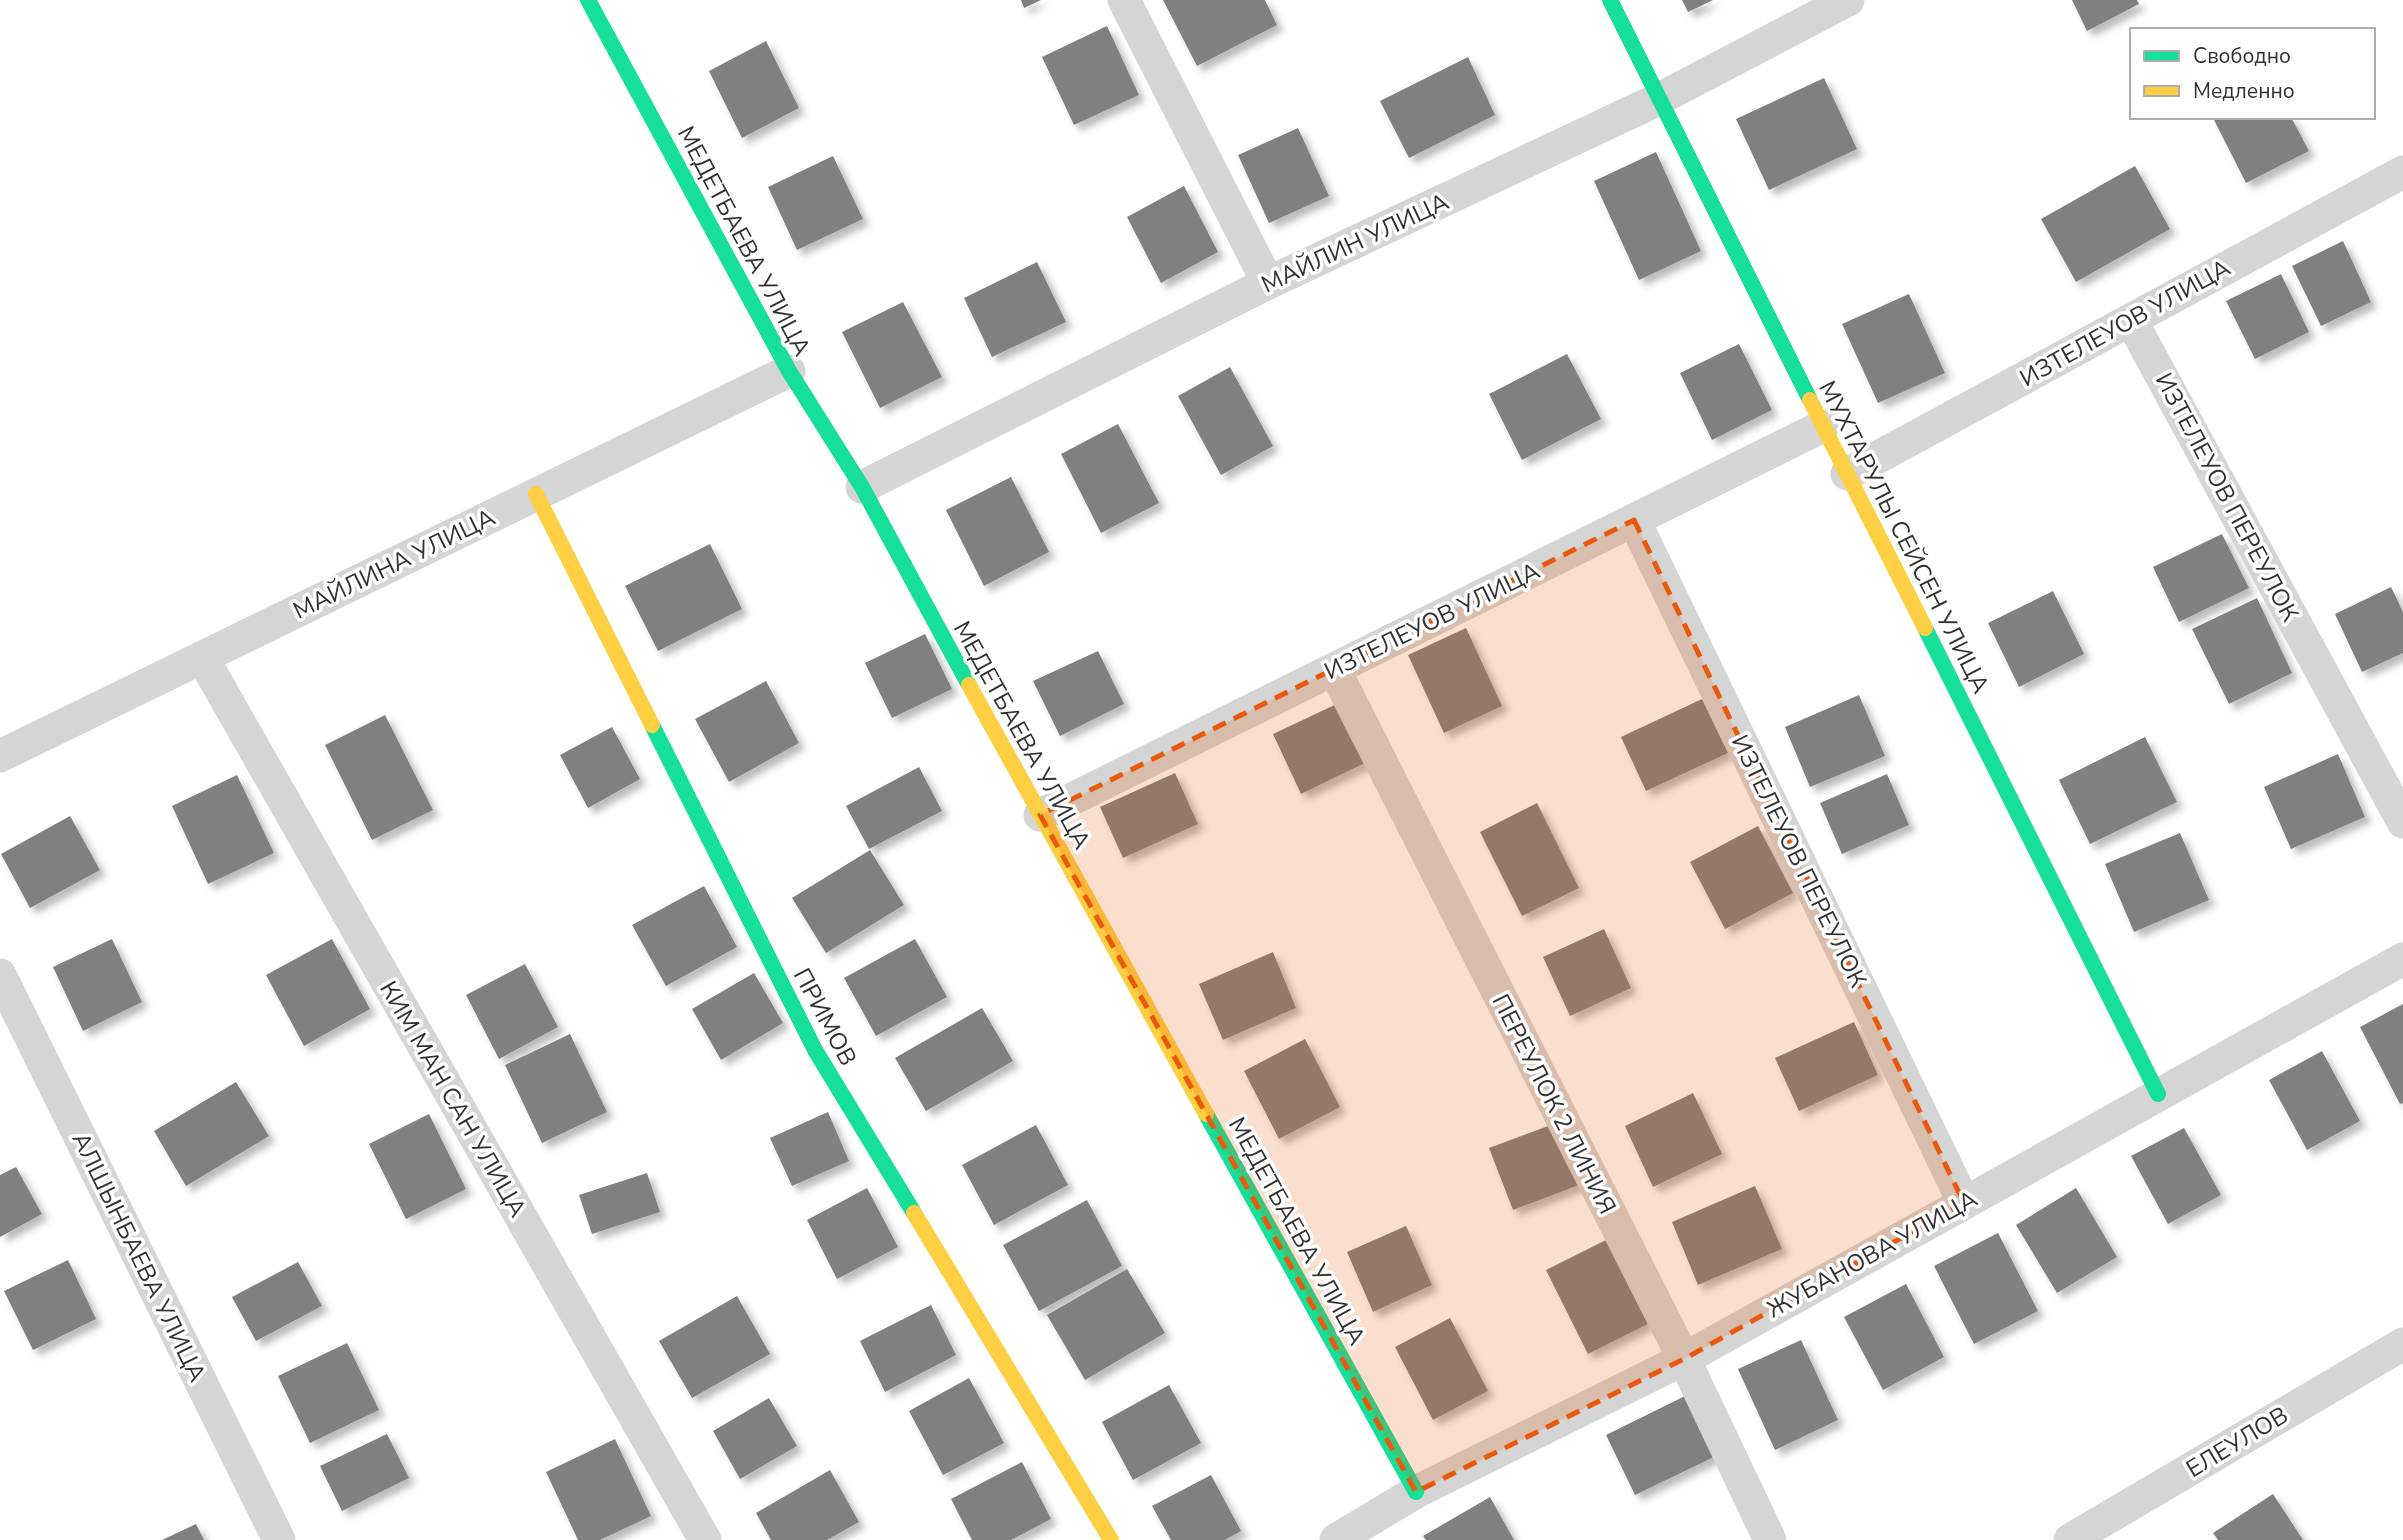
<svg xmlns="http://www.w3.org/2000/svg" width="2403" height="1540" font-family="'Nunito Sans',sans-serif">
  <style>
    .building { fill: #808080; filter: url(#shadow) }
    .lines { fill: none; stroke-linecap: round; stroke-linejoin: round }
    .street { stroke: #d5d5d5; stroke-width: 33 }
    .fast { stroke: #16e098; stroke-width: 16 }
    .slow { stroke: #ffcf43; stroke-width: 16 }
    .marked { fill: #e8590c; fill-opacity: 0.2; stroke: #e8590c; stroke-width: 5; stroke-dasharray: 14 9; stroke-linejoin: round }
    .labels { text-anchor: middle; stroke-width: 7; stroke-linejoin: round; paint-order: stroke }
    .street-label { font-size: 24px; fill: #313131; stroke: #fff }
  </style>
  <defs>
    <filter id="shadow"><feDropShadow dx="6" dy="6" stdDeviation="3.5" flood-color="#0004"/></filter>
  </defs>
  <rect width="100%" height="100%" fill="#fff"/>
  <!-- building -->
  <path class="building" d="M1021 0H1041L1024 8Z
    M1163 0H1265L1277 25 1197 66Z
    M1682 0H1713L1688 12Z
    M2072 0H2137L2139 4 2087 31Z
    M1107 26 1139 95 1074 125 1042 57Z
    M766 41 799 108 742 138 709 71Z
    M1468 57 1495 115 1409 158 1380 101Z
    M1824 78 1857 149 1769 190 1736 119Z
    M2219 117H2291L2309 151 2246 183 2214 120Z
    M1298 128 1329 196 1269 223 1238 155Z
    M1656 152 1701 251 1639 280 1594 181Z
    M833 156 863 219 797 250 768 187Z
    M2135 166 2170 229 2076 282 2041 219Z
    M1184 186 1218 252 1161 283 1127 217Z
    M2343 241 2371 302 2321 326 2292 266Z
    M1037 262 1066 322 992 357 964 298Z
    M2281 274 2309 332 2255 359 2226 301Z
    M1909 294 1945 373 1878 403 1842 324Z
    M903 302 942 377 880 408 842 332Z
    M1739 344 1772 410 1712 440 1680 373Z
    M1567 354 1601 419 1522 460 1489 394Z
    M1230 367 1273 446 1221 475 1178 396Z
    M1118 424 1159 503 1101 533 1061 454Z
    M1011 477 1049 552 984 586 946 510Z
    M2222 534 2249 588 2179 622 2153 567Z
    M710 544 742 609 658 651 625 586Z
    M2391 587 2403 612V653L2362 672 2335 614Z
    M2053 591 2084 654 2019 687 1988 623Z
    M2257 598 2292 673 2229 704 2192 629Z
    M1466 628 1502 706 1444 733 1408 655Z
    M925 634 952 689 892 718 865 663Z
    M1098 651 1124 704 1060 736 1033 681Z
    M766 681 799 743 729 782 695 719Z
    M1859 695 1885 756 1810 787 1785 727Z
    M1702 699 1728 753 1646 791 1621 737Z
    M1343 701 1371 760 1301 794 1273 734Z
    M385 715 433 810 372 840 325 745Z
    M612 727 640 779 588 808 560 755Z
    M2145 737 2177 802 2090 844 2059 780Z
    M2338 754 2365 817 2291 849 2264 787Z
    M919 767 942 811 869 849 846 806Z
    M1175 773 1198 824 1123 858 1100 807Z
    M1887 774 1909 825 1842 854 1820 803Z
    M237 775 274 853 208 884 172 806Z
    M1537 803 1579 888 1522 916 1480 832Z
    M70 816 100 870 30 908 1 854Z
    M1758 826 1793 893 1725 929 1690 862Z
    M2180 833 2209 900 2134 932 2105 864Z
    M870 850 904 905 826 953 792 898Z
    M704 886 737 947 666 986 632 925Z
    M1604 929 1631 988 1570 1016 1543 957Z
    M112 939 142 1002 83 1031 53 967Z
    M332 939 370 1009 304 1046 266 975Z
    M915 939 947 997 876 1036 844 978Z
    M1273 952 1296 1008 1223 1040 1199 984Z
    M525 964 558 1027 499 1059 466 995Z
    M754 973 783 1023 721 1060 692 1009Z
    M2403 1004V1103L2400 1104 2360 1027Z
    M982 1008 1013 1061 926 1111 895 1058Z
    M1854 1022 1878 1075 1799 1111 1775 1058Z
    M570 1034 607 1112 542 1143 505 1065Z
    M1305 1039 1340 1107 1279 1139 1244 1071Z
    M2322 1051 2360 1121 2307 1150 2269 1080Z
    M236 1082 269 1136 186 1186 154 1131Z
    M1693 1093 1722 1154 1653 1187 1625 1126Z
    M828 1112 849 1161 792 1186 770 1138Z
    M429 1114 466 1189 406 1219 369 1144Z
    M1556 1123 1579 1185 1513 1210 1489 1148Z
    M1036 1125 1068 1185 994 1225 962 1165Z
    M2184 1128 2221 1195 2168 1224 2131 1156Z
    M16 1167 42 1214 0 1237V1175Z
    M647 1173 660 1212 592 1234 579 1195Z
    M1755 1186 1782 1249 1698 1285 1672 1222Z
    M867 1188 898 1247 837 1279 807 1220Z
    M2076 1188 2117 1257 2057 1293 2016 1225Z
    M1087 1200 1122 1266 1039 1311 1003 1245Z
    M1406 1226 1432 1285 1373 1312 1347 1252Z
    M1998 1233 2038 1311 1974 1344 1934 1266Z
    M1606 1240 1648 1324 1588 1354 1546 1270Z
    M68 1260 96 1319 33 1350 4 1291Z
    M298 1262 322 1306 256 1341 232 1297Z
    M1127 1269 1165 1333 1085 1380 1047 1315Z
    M1906 1284 1944 1357 1883 1390 1844 1317Z
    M737 1296 770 1354 692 1398 659 1341Z
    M931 1305 956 1355 885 1392 860 1341Z
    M1450 1318 1488 1391 1433 1420 1395 1347Z
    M1801 1340 1838 1420 1775 1450 1738 1369Z
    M347 1343 379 1410 310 1443 278 1376Z
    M969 1378 1004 1443 943 1475 909 1411Z
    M1169 1385 1201 1443 1133 1480 1102 1422Z
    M1687 1395 1716 1456 1635 1495 1606 1435Z
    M769 1398 797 1446 740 1479 713 1431Z
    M387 1434 409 1478 342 1511 320 1466Z
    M615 1439 651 1516 600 1540H578L546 1472Z
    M1022 1462 1051 1519 1011 1540H972L951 1499Z
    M830 1470 859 1522 827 1540H771L756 1513Z
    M1211 1475 1241 1531 1225 1540H1171L1152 1506Z
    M2273 1494 2303 1540H2218L2213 1533Z
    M1490 1497 1514 1540H1426L1423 1536Z
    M196 1524 204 1540H162Z"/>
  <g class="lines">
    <!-- street -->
    <path class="street" d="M1124 0 1268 283
      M2131 320 2403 822
      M1847 474 2403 172
      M862 487 1268 283 1659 99 1848 0
      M1634 520 1964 1203
      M202 657 705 1540
      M1334 669 1684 1359 1770 1540
      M0 756 789 371
      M1040 815 1823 426
      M0 975 279 1540
      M1336 1540 1416 1492 1684 1359 2403 959
      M2070 1540 2403 1344"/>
    <!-- fast -->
    <path class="fast" d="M588 0 789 371 862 487 969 685
      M1610 0 1810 400
      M1925 628 2158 1094
      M652 725 815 1050 914 1213
      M1206 1114 1416 1492"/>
    <!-- slow -->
    <path class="slow" d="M1810 400 1925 628
      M536 494 652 725
      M969 685 1206 1114
      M914 1213 1111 1540"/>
  </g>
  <!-- marked area -->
  <path class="marked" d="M1634 520 1964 1203 1684 1359 1416 1492 1040 815Z"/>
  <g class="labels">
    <!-- street labels -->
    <g class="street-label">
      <text transform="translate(744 241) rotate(62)" y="8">МЕДЕТБАЕВА УЛИЦА</text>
      <text transform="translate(1355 243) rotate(-25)" y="8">МАЙЛИН УЛИЦА</text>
      <text transform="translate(2125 323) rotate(-29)" y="8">ИЗТЕЛЕУОВ УЛИЦА</text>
      <text transform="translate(2227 497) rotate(62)" y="8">ИЗТЕЛЕУОВ ПЕРЕУЛОК</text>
      <text transform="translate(1904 537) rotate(63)" y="8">МУХТАРУЛЫ СЕЙСЕН УЛИЦА</text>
      <text transform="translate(394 564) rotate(-26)" y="8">МАЙЛИНА УЛИЦА</text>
      <text transform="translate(1432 621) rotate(-26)" y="8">ИЗТЕЛЕУОВ УЛИЦА</text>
      <text transform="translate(1022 735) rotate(61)" y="8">МЕДЕТБАЕВА УЛИЦА</text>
      <text transform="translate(1799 861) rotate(64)" y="8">ИЗТЕЛЕУОВ ПЕРЕУЛОК</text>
      <text transform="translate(825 1017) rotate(62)" y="8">ПРИМОВ</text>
      <text transform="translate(453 1099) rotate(60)" y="8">КИМ МАН САН УЛИЦА</text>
      <text transform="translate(1554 1104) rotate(63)" y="8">ПЕРЕУЛОК 2 ЛИНИЯ</text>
      <text transform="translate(1297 1231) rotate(61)" y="8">МЕДЕТБАЕВА УЛИЦА</text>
      <text transform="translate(1872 1254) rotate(-29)" y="8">ЖУБАНОВА УЛИЦА</text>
      <text transform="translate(139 1257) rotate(64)" y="8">АЛШЫНБАЕВА УЛИЦА</text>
      <text transform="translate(2237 1442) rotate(-31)" y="8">ЕЛЕУЛОВ</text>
    </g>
  </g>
  <!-- legend -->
  <rect x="2130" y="28" width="245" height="91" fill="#ffffff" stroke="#adadad" stroke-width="2"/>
  <rect x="2144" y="51" width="35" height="10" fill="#16e098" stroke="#adadad" stroke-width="2"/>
  <text x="2193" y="63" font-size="21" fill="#313131">Свободно</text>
  <rect x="2144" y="86" width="35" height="10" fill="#ffcf43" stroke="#adadad" stroke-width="2"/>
  <text x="2193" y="98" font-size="21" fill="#313131">Медленно</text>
</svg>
